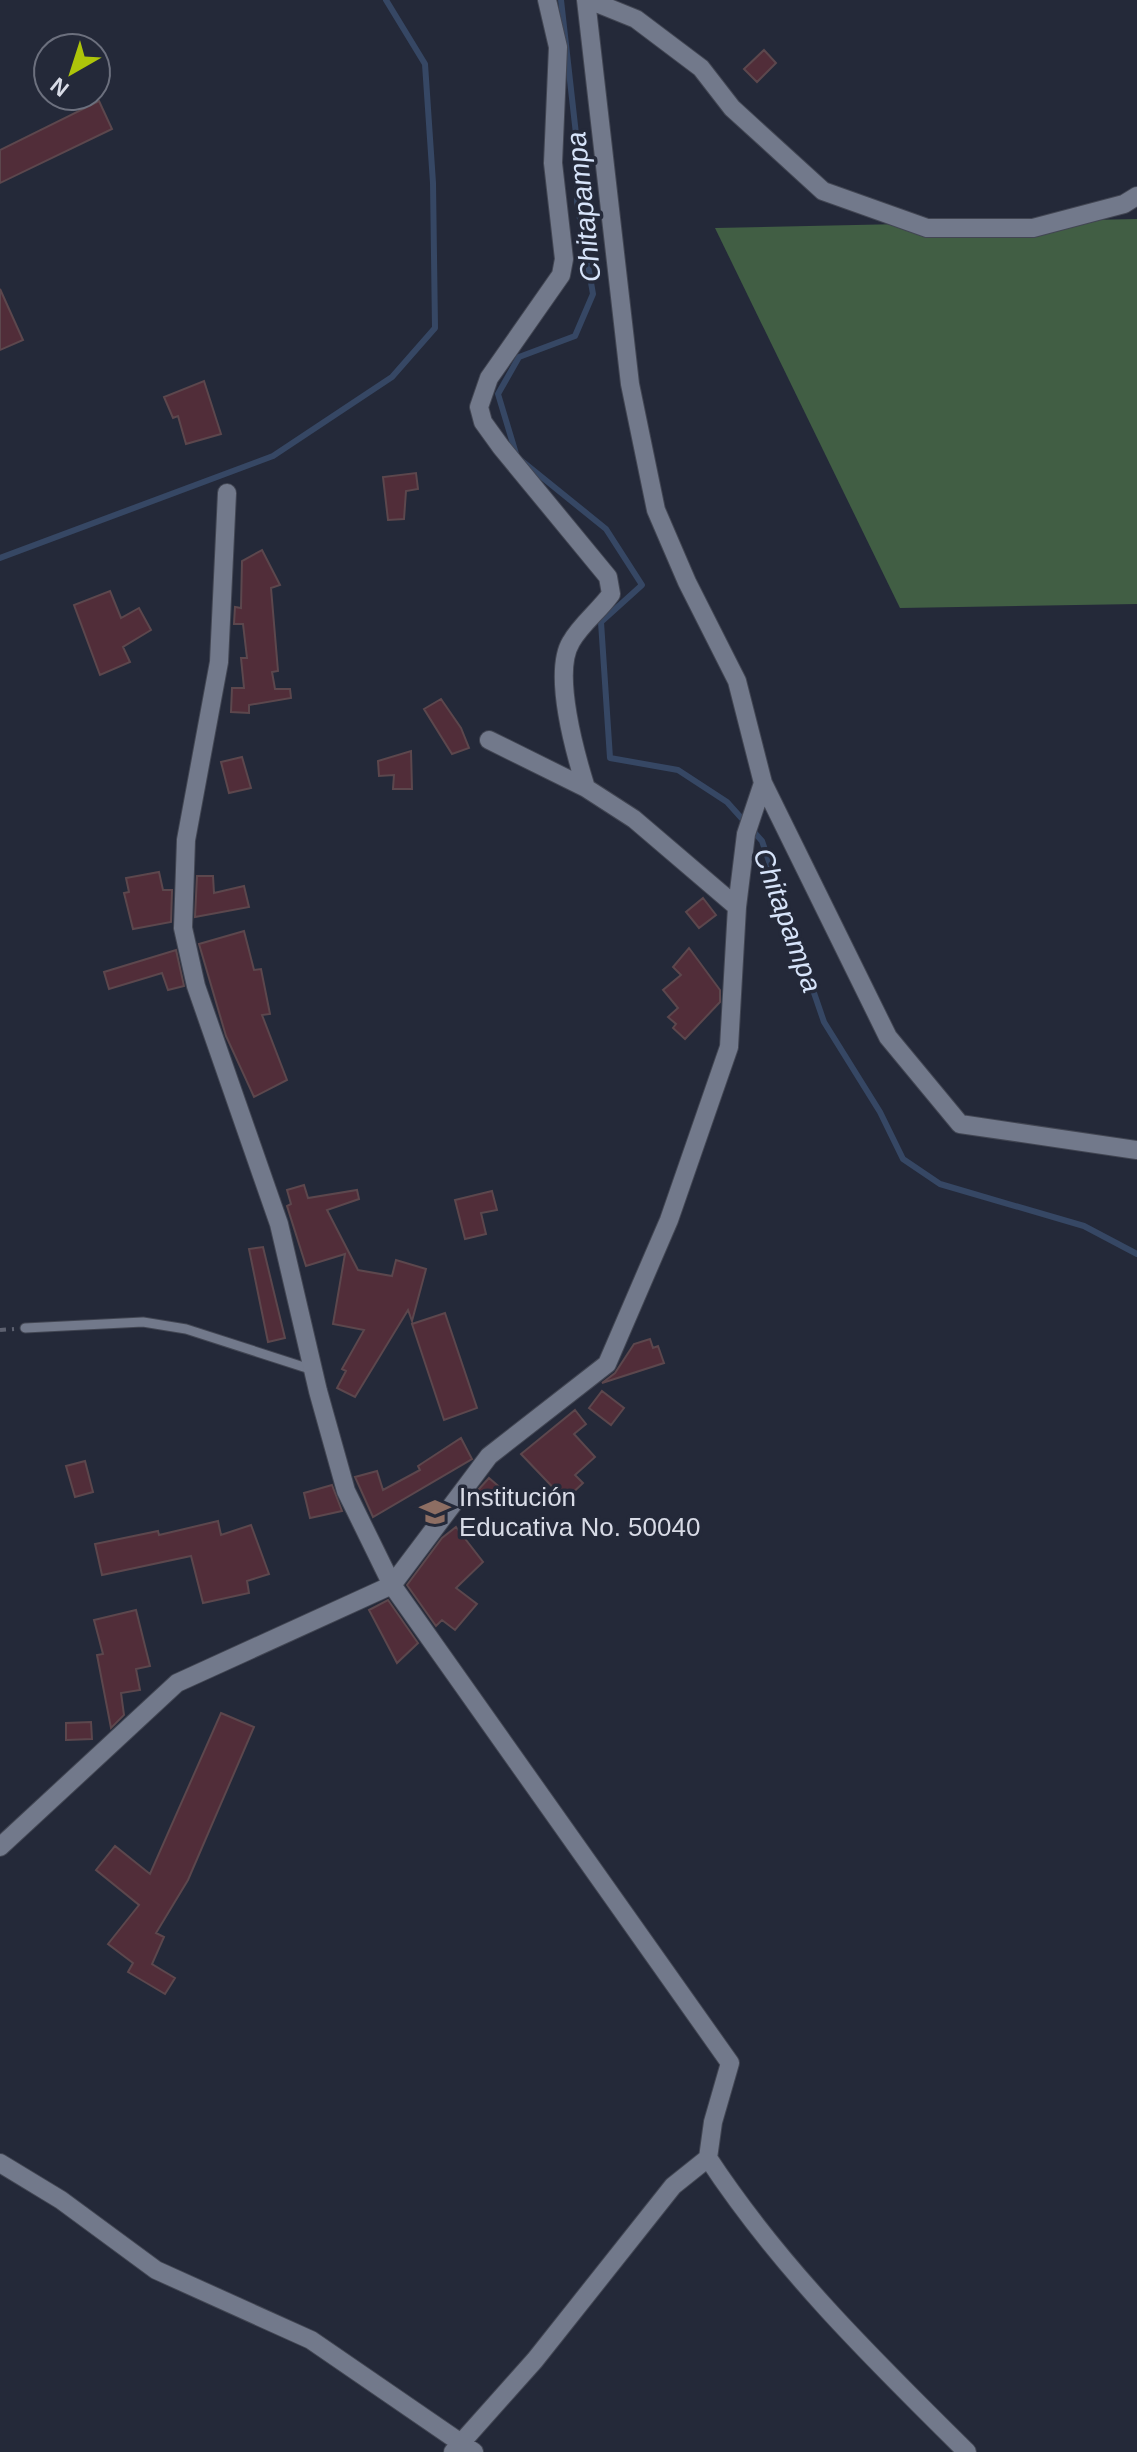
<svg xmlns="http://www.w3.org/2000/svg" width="1137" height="2452" font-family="Helvetica,sans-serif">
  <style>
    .forest { fill: #415e44 }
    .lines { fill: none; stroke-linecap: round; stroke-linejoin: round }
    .stream { stroke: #364764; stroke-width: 6 }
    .building { fill: #512d39; stroke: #5c474d; stroke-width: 2 }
    .service-casing { stroke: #424653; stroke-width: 11 }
    .minor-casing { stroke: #424653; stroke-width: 20 }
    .path { stroke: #5d6170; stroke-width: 4; stroke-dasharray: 6 6; stroke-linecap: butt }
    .service { stroke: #72798b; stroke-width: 9 }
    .minor { stroke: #72798b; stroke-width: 18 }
    .labels { text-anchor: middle; stroke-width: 7; stroke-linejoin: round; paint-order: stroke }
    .poi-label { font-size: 26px; fill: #d8dbe6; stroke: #242939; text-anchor: start }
    .water-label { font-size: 28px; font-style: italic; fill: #d7e4fa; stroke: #242939 }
  </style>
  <rect width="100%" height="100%" fill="#242939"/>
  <!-- forest -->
  <path class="forest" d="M1137 219V604L900 608 715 228Z"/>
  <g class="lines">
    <!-- stream -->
    <path class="stream" d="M561 0 578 152 577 202 593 294 575 336 519 357 498 394 517 457 606 529 642 585 601 622 610 758 678 770 727 802 762 841 824 1022 880 1112 903 1159 940 1184 1084 1226 1137 1254
      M0 558 273 456 392 377 435 328 433 183 425 64 386 0"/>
  </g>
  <!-- building -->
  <path class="building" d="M764 50 776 63 757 82 744 69Z
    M99 101 112 129 0 183V150Z
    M0 289 23 340 0 350Z
    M204 381 221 434 186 444 178 416 173 418 164 397Z
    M416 473 418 489 406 491 404 519 388 520 383 477Z
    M262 550 280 585 271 588 278 671 272 672 275 689H290L291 698 249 705V713L231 712 232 688H244L241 658H247L243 624H234L235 607 241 608 242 561Z
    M110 591 121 618 139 608 151 630 123 647 130 662 100 675 74 605Z
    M441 699 461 728 469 748 452 754 424 709Z
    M411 751 412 789H393L394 775 379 776 378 761Z
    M242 757 251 788 229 793 221 762Z
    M159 872 163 890H172L171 922 133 929 124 893 129 892 126 878Z
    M197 876H213L214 893 244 886 249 907 195 917Z
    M703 898 716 915 699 928 686 912Z
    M244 931 254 970 261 969 270 1014 262 1015 287 1080 254 1097 226 1036 199 944Z
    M689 948 720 990V1002L685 1039 673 1028 676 1024 668 1017 678 1008 663 990 681 975 673 967Z
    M176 950 184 986 168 990 162 973 109 989 104 972Z
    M304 1185 308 1198 357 1190 359 1199 327 1210 358 1270 392 1276 396 1260 426 1269 412 1321 408 1310 355 1397 337 1388 346 1371 342 1369 364 1330 333 1324 345 1254 306 1266 287 1206 291 1204 287 1190Z
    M492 1191 497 1210 481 1213 486 1234 465 1239 455 1200Z
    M263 1247 285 1338 268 1342 249 1249Z
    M445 1313 477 1408 444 1420 412 1324Z
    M650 1339 653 1348 658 1346 664 1363 602 1383 615 1373 634 1344Z
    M602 1391 624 1408 611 1425 589 1408Z
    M575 1410 586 1424 574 1434 595 1457 575 1475 583 1483 565 1500 521 1454Z
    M461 1438 472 1459 373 1517 355 1477 377 1471 383 1490 420 1470 418 1466Z
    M85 1461 93 1492 75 1497 66 1466Z
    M489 1478 510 1496 499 1508 478 1490Z
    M332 1485 342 1511 310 1518 304 1493Z
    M218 1521 221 1535 251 1525 269 1574 247 1581 249 1593 203 1603 191 1556 102 1575 95 1544 158 1531 159 1535Z
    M456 1527 483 1562 456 1588 477 1604 455 1630 442 1620 436 1626 407 1585 442 1538Z
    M388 1600 418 1643 397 1663 369 1610Z
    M136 1610 150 1666 136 1669 140 1690 121 1693 124 1715 111 1728 97 1655 103 1654 94 1620Z
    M221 1713 254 1727 188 1880 156 1933 164 1937 152 1964 175 1978 165 1994 128 1972 133 1963 108 1944 139 1905 96 1870 115 1846 150 1874Z
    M91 1722 92 1739 66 1740V1723Z"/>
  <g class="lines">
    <!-- service casing -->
    <g class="service-casing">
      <path id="service" d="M25 1328 143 1322 186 1329 313 1370"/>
    </g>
    <!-- minor casing -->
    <g class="minor-casing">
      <path id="minor" d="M547 0 558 47 553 163 564 259 561 275 489 378 479 407 483 422 501 447 608 577 611 594C599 611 581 624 571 642 552 673 576 756 586 788
        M586 0 630 384 656 510 687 582 737 681 763 783 888 1037 960 1124 1137 1150
        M589 0 636 19 701 68 732 108 823 191 927 228H1033L1124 204 1137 196
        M227 493 219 662 186 840 183 928 196 986 279 1224 318 1391 346 1491 392 1585 730 2063 713 2122 708 2158C781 2269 873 2359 967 2452
        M489 740 586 788 634 819 737 907
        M0 1847 177 1683 392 1585 489 1456 607 1364 669 1220 729 1047 737 907 746 834 763 783
        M0 2163 61 2200 156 2270 311 2340 474 2452
        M453 2452 535 2360 673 2186 708 2158"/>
    </g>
    <!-- path -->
    <path class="path" d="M0 1330 14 1329"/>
    <!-- service -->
    <use href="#service" class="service"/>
    <!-- minor -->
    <use href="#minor" class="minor"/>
  </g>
  <!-- icons -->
  <defs>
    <g id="school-bare" transform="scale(2.4)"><path d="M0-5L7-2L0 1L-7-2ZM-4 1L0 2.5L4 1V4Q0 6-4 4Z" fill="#8d6e63" stroke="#242939" stroke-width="2.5" paint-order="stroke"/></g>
  </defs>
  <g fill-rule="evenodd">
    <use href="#school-bare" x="435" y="1512"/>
  </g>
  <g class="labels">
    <!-- poi labels -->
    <g class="poi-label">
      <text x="459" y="1506">Institución<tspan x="459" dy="30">Educativa No. 50040</tspan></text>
    </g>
    <!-- water labels -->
    <g class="water-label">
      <text transform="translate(583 207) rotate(-96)" y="10">Chitapampa</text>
      <text transform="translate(788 920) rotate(70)" y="10">Chitapampa</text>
    </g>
  </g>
  <!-- north arrow -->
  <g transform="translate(72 72) rotate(219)"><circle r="38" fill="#242939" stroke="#6c707e" stroke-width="2"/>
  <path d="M0-6L14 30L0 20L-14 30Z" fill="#aec50a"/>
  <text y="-12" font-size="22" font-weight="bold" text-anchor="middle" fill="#d8dbe6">N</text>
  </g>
</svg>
